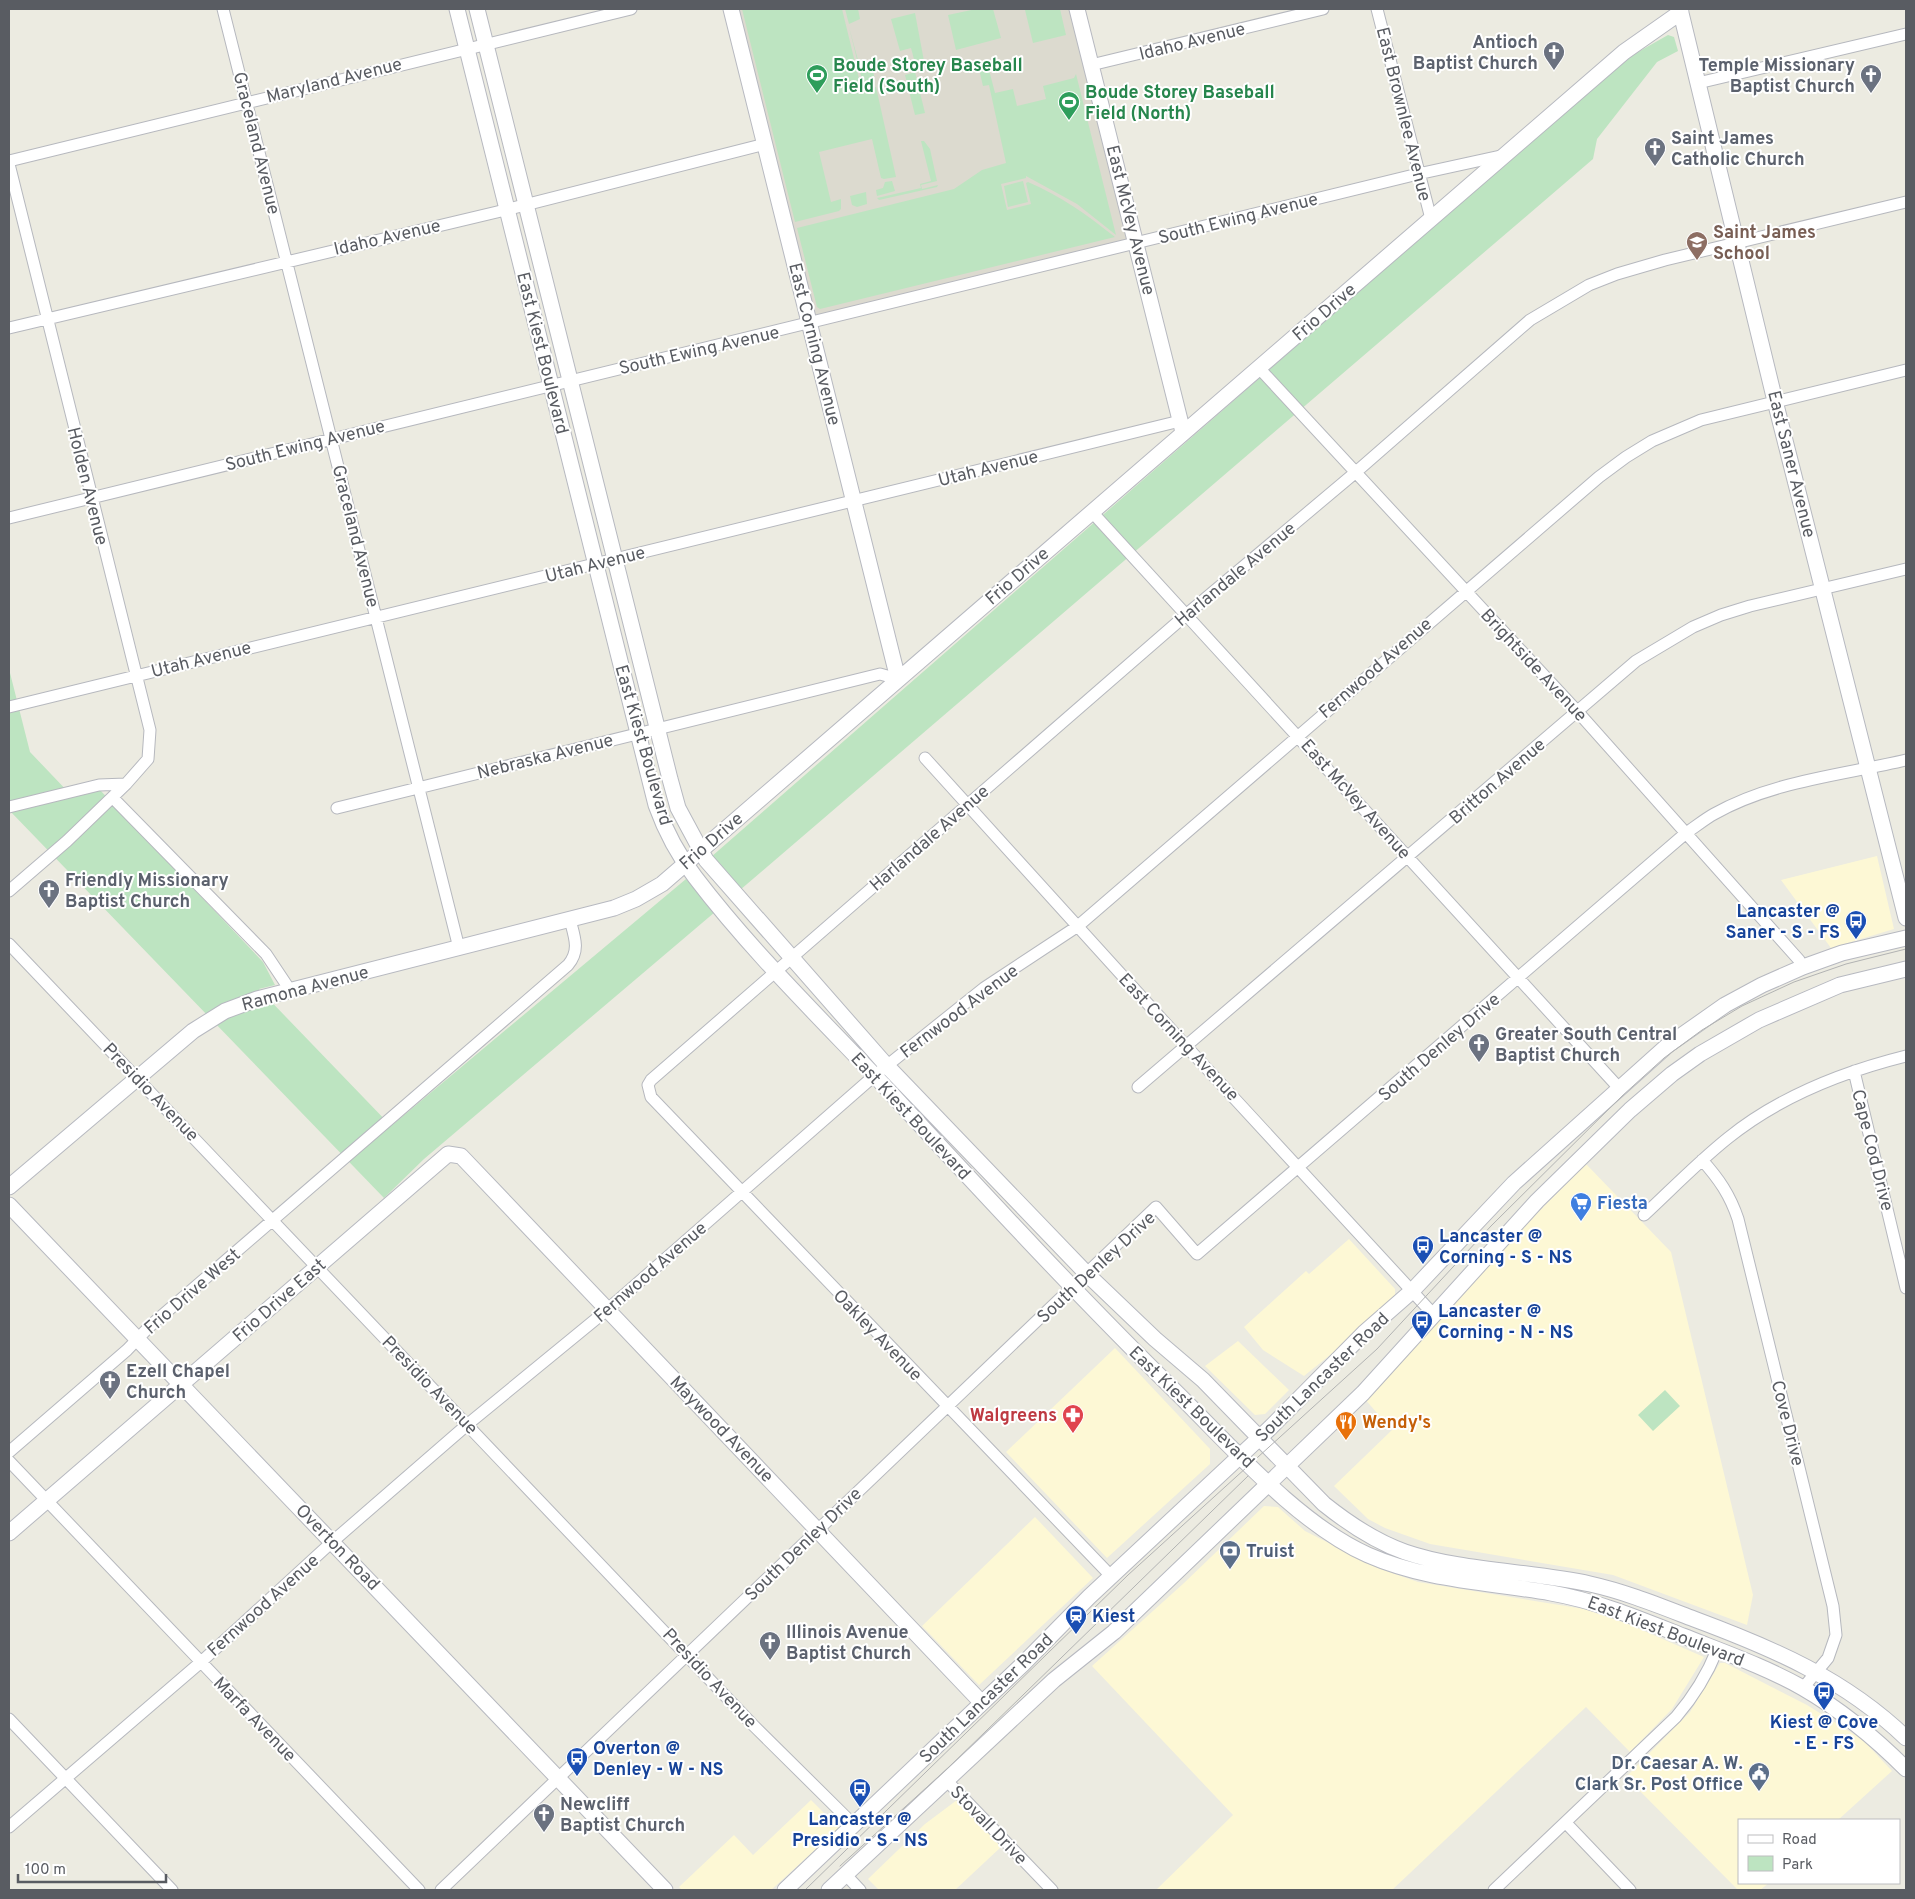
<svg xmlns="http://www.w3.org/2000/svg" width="1915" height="1899" font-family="Overpass,sans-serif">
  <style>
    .commercial { fill: #fdf8d5 }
    .education { fill: #dcdacf }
    .green { fill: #bde4c1 }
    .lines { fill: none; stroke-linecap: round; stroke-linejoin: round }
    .street-casing { stroke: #b6b8be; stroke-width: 13 }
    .secondary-casing { stroke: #b7b9c0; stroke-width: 17 }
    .street { stroke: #fff; stroke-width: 11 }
    .secondary { stroke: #fff; stroke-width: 15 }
    .tram { stroke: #b2b3b3; stroke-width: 1 }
    .labels { text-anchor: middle; stroke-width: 4; stroke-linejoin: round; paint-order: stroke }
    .street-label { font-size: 18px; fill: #595c62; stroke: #fff }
    .worship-label { font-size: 18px; font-weight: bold; fill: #5b616d; stroke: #fff; text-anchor: start }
    .leisure-label { font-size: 18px; font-weight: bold; fill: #27864d; stroke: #fff; text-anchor: start }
    .education-label { font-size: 18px; font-weight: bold; fill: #785e54; stroke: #fff; text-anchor: start }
    .transit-label { font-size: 18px; font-weight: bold; fill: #164399; stroke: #fff; text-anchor: start }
    .shop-label { font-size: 18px; font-weight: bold; fill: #366cbe; stroke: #fff; text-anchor: start }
    .health-label { font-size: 18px; font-weight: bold; fill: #be3a42; stroke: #fff; text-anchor: end }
    .food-label { font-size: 18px; font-weight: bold; fill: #c56008; stroke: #fff; text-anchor: start }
    .service-label { font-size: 18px; font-weight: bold; fill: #4e5e75; stroke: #fff; text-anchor: start }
  </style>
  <rect width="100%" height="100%" fill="#ecebe1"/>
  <!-- commercial -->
  <path class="commercial" d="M1877 856 1894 929 1831 948 1781 880Z
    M1586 1164 1671 1252 1753 1595 1747 1625 1613 1575 1430 1544 1385 1528 1368 1519 1334 1486 1392 1430 1363 1397 1486 1265Z
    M1349 1239 1395 1289V1296L1361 1330 1304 1376 1263 1350 1244 1327 1306 1271 1309 1274Z
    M1238 1341 1289 1390 1265 1414 1255 1415 1205 1366Z
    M1115 1348 1210 1449V1464L1107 1558 1006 1452Z
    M1264 1506 1278 1507 1305 1531 1378 1568 1418 1582 1584 1609 1628 1624 1704 1657 1672 1709 1630 1752 1586 1707 1392 1890H1156L1233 1815 1092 1666 1184 1583Z
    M1035 1517 1093 1578 979 1685 922 1626Z
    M1720 1663H1725L1807 1705 1863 1740 1892 1771 1838 1820H1739V1883H1769L1760 1890H1738L1626 1777 1690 1712Z
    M811 1800 839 1828 771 1890H682L679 1887 734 1835 753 1855Z
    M957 1800 1001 1847 955 1890H879L868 1879 925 1824Z"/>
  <!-- education -->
  <path class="education" d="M731 9H1078L1136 243 810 323Z"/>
  <!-- green -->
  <path class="green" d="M742 9H842L861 87 865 86 866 89 872 85 873 88 876 87 896 177 884 179 881 178 872 139 819 152 831 202 841 199V209L839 211 795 222Z
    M845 9H858L860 19 849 24Z
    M976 9H993L1001 38 956 50 948 15Z
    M1029 9H1060L1066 35 1033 43 1025 10Z
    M915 13 924 61 915 63 911 48 900 51 891 19Z
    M849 27 861 71 872 68 875 79 863 84Z
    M1668 35 1674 37 1678 51 1657 62 1597 139 1593 159 740 890 711 857 1624 60Z
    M987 62 995 93 1013 89 1017 106 1046 99 1043 86 1074 78 1076 74 1116 235 1077 204 1026 176V178L1001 184 1007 210 1031 204 1026 183 1028 182C1061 196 1087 215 1115 237L820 309 817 307 797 228 954 189 982 170 1006 163 989 85 983 86 978 65Z
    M915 72 925 113 915 115 905 75Z
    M921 141H924L930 149 937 181 921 185 922 189 938 185 937 187 879 200 877 198 921 188 920 184 931 181Z
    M892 181 895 191 877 196 876 190 883 188 885 182Z
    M1023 181 1028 202 1008 207 1004 186Z
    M866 192 867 204 857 207 852 205 850 196Z
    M9 669 30 752 72 796 100 790 263 962 275 985 259 989 391 1126 686 879 715 912 424 1159 384 1198 9 810Z
    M1665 1390 1680 1406 1653 1431 1638 1415Z"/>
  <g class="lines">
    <!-- street casing -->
    <g class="street-casing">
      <path id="street" d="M223 9 459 948
        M1377 9 1431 219
        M1091 65 1323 9
        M1698 83 1906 34
        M9 161 631 9
        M9 164 150 730 148 759 126 784 67 841 9 891
        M9 328 497 212 765 144
        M1259 368 1577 711 1799 960 1803 967
        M1092 512 1619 1088
        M9 518 1418 174 1505 155
        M9 707 1180 421
        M925 758 1187 1047 1434 1315
        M113 798 266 954 290 990
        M9 807 99 785 126 784
        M337 808 880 674 898 679
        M9 944 752 1724 854 1825
        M1854 1071 1906 1288
        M1138 1087 1636 661 1693 627 1721 615 1750 606 1906 569
        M1702 1160C1719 1179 1730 1195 1738 1219L1833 1606 1836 1635 1828 1658 1803 1688
        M1644 1215C1672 1189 1698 1162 1728 1138 1780 1096 1842 1072 1906 1056
        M9 1452 127 1350 150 1326 568 965C580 951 575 938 570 920
        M9 1461 419 1890
        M1111 1576 651 1097 648 1085 651 1080 1187 614 1356 472 1530 320 1589 285 1617 274 1665 260 1906 202
        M9 1719 172 1890
        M947 1781 1052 1890
        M1566 1823 1630 1890
        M9 1827 201 1662 332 1542 468 1424 607 1310 874 1076 984 988 1078 926 1599 477 1626 457 1652 441 1701 420 1906 370
        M845 1874 860 1890
        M441 1890 1156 1207 1197 1254 1686 833C1695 827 1705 819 1714 814 1772 781 1843 775 1906 760
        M1494 1890 1676 1717C1694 1696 1707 1675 1717 1650"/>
    </g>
    <!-- secondary casing -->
    <g class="secondary-casing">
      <path id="secondary" d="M457 9 656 805C665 830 678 855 695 877 749 948 814 1012 876 1077 974 1183 1072 1290 1175 1391 1230 1445 1298 1524 1368 1555 1427 1581 1489 1582 1551 1593 1597 1601 1640 1619 1683 1636 1723 1652 1766 1667 1803 1688 1841 1710 1875 1738 1906 1769
        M477 9 670 779 678 808 706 860 887 1066 1086 1273 1155 1339 1203 1380 1324 1504C1349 1524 1374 1541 1405 1552 1460 1571 1531 1571 1590 1584 1626 1592 1660 1606 1694 1619 1772 1648 1845 1679 1906 1738
        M731 9 898 679
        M1077 9 1183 432
        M1680 9 1775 401 1906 918
        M9 1187 193 1031 225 1011 257 999 614 908 636 899 662 884 1624 52 1681 12
        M9 1205 665 1890
        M9 1533 448 1154 461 1156 982 1703
        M785 1890 1023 1664 1089 1597 1270 1428 1364 1333 1412 1291 1514 1183 1668 1045 1725 1005 1762 985 1803 967 1842 953 1906 938
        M829 1890 1054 1680 1114 1632 1363 1393 1537 1201 1630 1110 1672 1074 1700 1054 1759 1020 1840 985 1906 969"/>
    </g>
    <!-- street -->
    <use href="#street" class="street"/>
    <!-- secondary -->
    <use href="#secondary" class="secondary"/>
    <!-- tram -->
    <path class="tram" d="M840 1866 948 1768 1248 1476
      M805 1890 1128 1575 1377 1349 1491 1226 1622 1096 1664 1058 1702 1030 1742 1006 1794 982 1846 964 1906 949"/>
  </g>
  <!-- icons -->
  <defs>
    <g id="church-pin" transform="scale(1.125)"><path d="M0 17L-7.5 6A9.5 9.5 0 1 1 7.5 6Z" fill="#6b7280" stroke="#fff"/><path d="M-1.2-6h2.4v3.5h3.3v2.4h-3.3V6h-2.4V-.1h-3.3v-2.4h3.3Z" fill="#fff"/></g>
    <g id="stadium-pin" transform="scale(1.125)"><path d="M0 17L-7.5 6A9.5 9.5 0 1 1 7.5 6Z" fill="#2e9e5b" stroke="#fff"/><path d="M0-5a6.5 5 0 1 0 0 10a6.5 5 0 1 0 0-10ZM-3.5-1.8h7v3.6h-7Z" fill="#fff"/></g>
    <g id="school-pin" transform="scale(1.125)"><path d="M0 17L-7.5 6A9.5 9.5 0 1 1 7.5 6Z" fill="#8d6e63" stroke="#fff"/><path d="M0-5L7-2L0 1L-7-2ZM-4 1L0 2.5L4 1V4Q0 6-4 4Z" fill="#fff"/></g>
    <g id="bus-pin" transform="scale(1.125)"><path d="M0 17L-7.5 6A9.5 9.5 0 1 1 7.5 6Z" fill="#1a4fb4" stroke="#fff"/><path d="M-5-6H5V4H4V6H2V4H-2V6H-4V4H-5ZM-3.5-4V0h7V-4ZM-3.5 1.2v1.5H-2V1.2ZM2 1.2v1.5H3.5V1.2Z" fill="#fff"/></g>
    <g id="supermarket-pin" transform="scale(1.125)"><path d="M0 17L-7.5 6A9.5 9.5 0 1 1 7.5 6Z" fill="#3f7fe0" stroke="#fff"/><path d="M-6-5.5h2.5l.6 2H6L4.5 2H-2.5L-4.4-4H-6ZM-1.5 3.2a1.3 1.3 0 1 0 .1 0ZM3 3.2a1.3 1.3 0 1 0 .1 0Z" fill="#fff"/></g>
    <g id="pharmacy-pin" transform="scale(1.125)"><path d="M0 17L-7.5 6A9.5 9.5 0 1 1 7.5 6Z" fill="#e0444e" stroke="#fff"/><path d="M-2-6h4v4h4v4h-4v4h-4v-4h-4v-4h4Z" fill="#fff"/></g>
    <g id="restaurant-pin" transform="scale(1.125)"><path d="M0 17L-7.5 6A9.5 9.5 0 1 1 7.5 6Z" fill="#e8710a" stroke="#fff"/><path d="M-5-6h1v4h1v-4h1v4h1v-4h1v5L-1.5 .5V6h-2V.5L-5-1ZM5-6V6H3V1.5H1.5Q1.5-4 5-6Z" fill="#fff"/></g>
    <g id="bank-pin" transform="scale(1.125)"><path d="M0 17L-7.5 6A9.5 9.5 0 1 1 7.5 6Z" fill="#5c6f8a" stroke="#fff"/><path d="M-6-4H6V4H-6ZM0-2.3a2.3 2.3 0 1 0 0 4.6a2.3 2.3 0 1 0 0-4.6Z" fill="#fff"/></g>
    <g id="station-pin" transform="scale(1.125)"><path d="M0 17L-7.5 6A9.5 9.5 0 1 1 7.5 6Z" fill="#1a4fb4" stroke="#fff"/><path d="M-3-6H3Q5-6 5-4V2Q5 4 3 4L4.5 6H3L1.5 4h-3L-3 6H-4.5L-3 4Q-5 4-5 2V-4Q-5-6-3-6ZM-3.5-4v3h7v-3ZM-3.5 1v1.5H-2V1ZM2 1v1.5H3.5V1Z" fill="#fff"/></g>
    <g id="civic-pin" transform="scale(1.125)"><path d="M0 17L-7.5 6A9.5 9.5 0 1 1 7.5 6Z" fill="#5c6f8a" stroke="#fff"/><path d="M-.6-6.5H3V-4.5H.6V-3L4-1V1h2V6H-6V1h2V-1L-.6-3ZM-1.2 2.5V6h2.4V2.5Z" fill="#fff"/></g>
  </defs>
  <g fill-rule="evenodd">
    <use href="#church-pin" x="1554" y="52"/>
    <use href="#stadium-pin" x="817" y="75"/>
    <use href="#church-pin" x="1871" y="75"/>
    <use href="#stadium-pin" x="1069" y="102"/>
    <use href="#church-pin" x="1655" y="148"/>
    <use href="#school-pin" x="1697" y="242"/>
    <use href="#church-pin" x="49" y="890"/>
    <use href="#bus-pin" x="1856" y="921"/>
    <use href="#church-pin" x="1479" y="1044"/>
    <use href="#supermarket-pin" x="1581" y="1203"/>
    <use href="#bus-pin" x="1423" y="1246"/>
    <use href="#bus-pin" x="1422" y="1321"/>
    <use href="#church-pin" x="110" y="1381"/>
    <use href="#pharmacy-pin" x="1073" y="1415"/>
    <use href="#restaurant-pin" x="1346" y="1422"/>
    <use href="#bank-pin" x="1230" y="1551"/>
    <use href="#station-pin" x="1076" y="1616"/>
    <use href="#church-pin" x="770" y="1642"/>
    <use href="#bus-pin" x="1824" y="1692"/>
    <use href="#bus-pin" x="577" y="1758"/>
    <use href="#civic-pin" x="1759" y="1773"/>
    <use href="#bus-pin" x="860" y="1789"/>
    <use href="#church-pin" x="544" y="1814"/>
  </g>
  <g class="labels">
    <!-- street labels -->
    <g class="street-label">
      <text transform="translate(1192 41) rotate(-14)" y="6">Idaho Avenue</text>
      <text transform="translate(334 80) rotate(-14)" y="6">Maryland Avenue</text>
      <text transform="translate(1404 114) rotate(76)" y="6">East Brownlee Avenue</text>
      <text transform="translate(257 143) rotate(76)" y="6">Graceland Avenue</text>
      <text transform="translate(1238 218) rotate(-14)" y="6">South Ewing Avenue</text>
      <text transform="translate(1131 220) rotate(76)" y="6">East McVey Avenue</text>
      <text transform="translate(387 237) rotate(-13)" y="6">Idaho Avenue</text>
      <text transform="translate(1324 312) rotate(-41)" y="6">Frio Drive</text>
      <text transform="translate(815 344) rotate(76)" y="6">East Corning Avenue</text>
      <text transform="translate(699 350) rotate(-13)" y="6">South Ewing Avenue</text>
      <text transform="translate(543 353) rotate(76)" y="6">East Kiest Boulevard</text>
      <text transform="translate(305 445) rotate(-14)" y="6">South Ewing Avenue</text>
      <text transform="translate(1792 464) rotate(76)" y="6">East Saner Avenue</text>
      <text transform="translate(988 468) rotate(-14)" y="6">Utah Avenue</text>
      <text transform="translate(88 486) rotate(76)" y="6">Holden Avenue</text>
      <text transform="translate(356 536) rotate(76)" y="6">Graceland Avenue</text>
      <text transform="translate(595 564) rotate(-14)" y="6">Utah Avenue</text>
      <text transform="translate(1235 574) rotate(-40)" y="6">Harlandale Avenue</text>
      <text transform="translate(1017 576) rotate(-41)" y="6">Frio Drive</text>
      <text transform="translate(201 659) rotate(-14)" y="6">Utah Avenue</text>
      <text transform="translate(1534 665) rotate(47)" y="6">Brightside Avenue</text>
      <text transform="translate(1375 668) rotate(-41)" y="6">Fernwood Avenue</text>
      <text transform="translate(644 745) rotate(74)" y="6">East Kiest Boulevard</text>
      <text transform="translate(545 756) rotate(-14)" y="6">Nebraska Avenue</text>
      <text transform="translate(1497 781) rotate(-41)" y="6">Britton Avenue</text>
      <text transform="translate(1356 799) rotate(48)" y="6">East McVey Avenue</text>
      <text transform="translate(929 838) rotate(-41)" y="6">Harlandale Avenue</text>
      <text transform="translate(711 841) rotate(-41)" y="6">Frio Drive</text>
      <text transform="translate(305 988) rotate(-15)" y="6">Ramona Avenue</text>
      <text transform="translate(959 1011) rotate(-37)" y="6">Fernwood Avenue</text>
      <text transform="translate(1179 1037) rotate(47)" y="6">East Corning Avenue</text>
      <text transform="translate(1439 1047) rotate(-41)" y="6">South Denley Drive</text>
      <text transform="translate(151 1092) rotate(46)" y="6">Presidio Avenue</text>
      <text transform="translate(911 1116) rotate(47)" y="6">East Kiest Boulevard</text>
      <text transform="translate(1873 1150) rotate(76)" y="6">Cape Cod Drive</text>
      <text transform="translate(1096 1267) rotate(-43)" y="6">South Denley Drive</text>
      <text transform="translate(650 1272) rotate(-41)" y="6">Fernwood Avenue</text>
      <text transform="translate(192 1291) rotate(-41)" y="6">Frio Drive West</text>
      <text transform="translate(279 1300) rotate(-41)" y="6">Frio Drive East</text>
      <text transform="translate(878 1335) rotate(46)" y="6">Oakley Avenue</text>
      <text transform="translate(1322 1377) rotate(-44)" y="6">South Lancaster Road</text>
      <text transform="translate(430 1385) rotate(46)" y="6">Presidio Avenue</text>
      <text transform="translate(1192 1407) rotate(44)" y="6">East Kiest Boulevard</text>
      <text transform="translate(1788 1423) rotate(76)" y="6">Cove Drive</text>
      <text transform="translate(722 1429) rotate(46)" y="6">Maywood Avenue</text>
      <text transform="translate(803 1544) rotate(-44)" y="6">South Denley Drive</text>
      <text transform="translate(338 1547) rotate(46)" y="6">Overton Road</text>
      <text transform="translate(263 1605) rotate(-42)" y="6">Fernwood Avenue</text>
      <text transform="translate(1666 1631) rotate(21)" y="6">East Kiest Boulevard</text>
      <text transform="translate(710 1678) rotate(47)" y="6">Presidio Avenue</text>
      <text transform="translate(986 1698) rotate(-44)" y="6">South Lancaster Road</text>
      <text transform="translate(255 1719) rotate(46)" y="6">Marfa Avenue</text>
      <text transform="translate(989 1825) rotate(46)" y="6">Stovall Drive</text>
    </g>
    <!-- worship labels -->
    <g class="worship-label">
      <text x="1538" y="48" text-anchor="end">Antioch<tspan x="1538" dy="21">Baptist Church</tspan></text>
      <text x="1855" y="71" text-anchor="end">Temple Missionary<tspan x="1855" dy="21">Baptist Church</tspan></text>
      <text x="1671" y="144">Saint James<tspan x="1671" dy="21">Catholic Church</tspan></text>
      <text x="65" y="886">Friendly Missionary<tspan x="65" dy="21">Baptist Church</tspan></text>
      <text x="1495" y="1040">Greater South Central<tspan x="1495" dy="21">Baptist Church</tspan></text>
      <text x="126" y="1377">Ezell Chapel<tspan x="126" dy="21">Church</tspan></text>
      <text x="786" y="1638">Illinois Avenue<tspan x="786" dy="21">Baptist Church</tspan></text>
      <text x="560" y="1810">Newcliff<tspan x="560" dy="21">Baptist Church</tspan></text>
    </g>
    <!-- leisure labels -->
    <g class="leisure-label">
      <text x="833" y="71">Boude Storey Baseball<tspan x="833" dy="21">Field (South)</tspan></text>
      <text x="1085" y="98">Boude Storey Baseball<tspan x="1085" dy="21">Field (North)</tspan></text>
    </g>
    <!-- education labels -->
    <g class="education-label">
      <text x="1713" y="238">Saint James<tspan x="1713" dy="21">School</tspan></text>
    </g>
    <!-- transit labels -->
    <g class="transit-label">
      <text x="1840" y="917" text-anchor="end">Lancaster @<tspan x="1840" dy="21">Saner - S - FS</tspan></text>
      <text x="1439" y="1242">Lancaster @<tspan x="1439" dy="21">Corning - S - NS</tspan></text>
      <text x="1438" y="1317">Lancaster @<tspan x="1438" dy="21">Corning - N - NS</tspan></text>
      <text x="1092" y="1622">Kiest</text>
      <text x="1824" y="1728" text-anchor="middle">Kiest @ Cove<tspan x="1824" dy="21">- E - FS</tspan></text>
      <text x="593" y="1754">Overton @<tspan x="593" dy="21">Denley - W - NS</tspan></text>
      <text x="860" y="1825" text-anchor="middle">Lancaster @<tspan x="860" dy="21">Presidio - S - NS</tspan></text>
    </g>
    <!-- shop labels -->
    <g class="shop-label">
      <text x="1597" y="1209">Fiesta</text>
    </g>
    <!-- health labels -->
    <g class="health-label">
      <text x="1057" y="1421">Walgreens</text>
    </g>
    <!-- food labels -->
    <g class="food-label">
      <text x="1362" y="1428">Wendy's</text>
    </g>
    <!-- service labels -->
    <g class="service-label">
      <text x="1246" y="1557">Truist</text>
      <text x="1743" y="1769" text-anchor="end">Dr. Caesar A. W.<tspan x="1743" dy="21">Clark Sr. Post Office</tspan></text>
    </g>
  </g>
  <!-- border -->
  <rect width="1915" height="1899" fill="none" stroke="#595c62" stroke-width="20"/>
  <!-- legend -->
  <rect x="1738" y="1819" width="162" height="65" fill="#ffffff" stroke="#bdbec0"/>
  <rect x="1748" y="1835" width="25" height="8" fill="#ffffff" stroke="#bdbec0"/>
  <text x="1782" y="1844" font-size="15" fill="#595c62">Road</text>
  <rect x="1748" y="1856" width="25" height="15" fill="#bde4c1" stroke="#bdbec0"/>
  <text x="1782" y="1869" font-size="15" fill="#595c62">Park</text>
  <!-- scale -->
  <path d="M18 1874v8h148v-8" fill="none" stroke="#595c62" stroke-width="2.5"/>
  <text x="25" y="1874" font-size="15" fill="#595c62" stroke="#ffffff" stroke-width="4" paint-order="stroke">100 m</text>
</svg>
